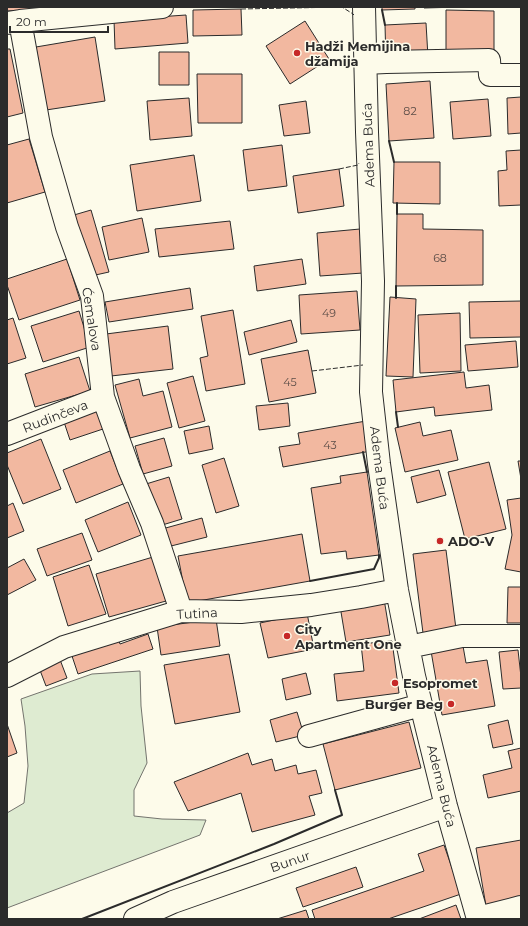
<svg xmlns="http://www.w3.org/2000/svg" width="528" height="926" font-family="Montserrat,sans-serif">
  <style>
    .green { fill: #deebd1; stroke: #74746e }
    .building { fill: #f2b8a0; stroke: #2b2b2b }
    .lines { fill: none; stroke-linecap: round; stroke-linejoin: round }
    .minor-casing { stroke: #2b2b2b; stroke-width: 24 }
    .minor { stroke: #fdfbea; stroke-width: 22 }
    .fence { stroke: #2b2b2b; stroke-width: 1; stroke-dasharray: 5 2; stroke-linecap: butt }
    .wall { stroke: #2b2b2b; stroke-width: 2 }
    .poi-dot { fill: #c62828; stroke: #fdfbea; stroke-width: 1.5 }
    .labels { text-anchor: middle; stroke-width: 3; stroke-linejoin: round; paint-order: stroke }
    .number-label { font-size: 11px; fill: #5d4e48 }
    .poi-label { font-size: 13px; font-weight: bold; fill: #2b2b2b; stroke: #fdfbea; text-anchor: start }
    .street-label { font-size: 13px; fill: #2b2b2b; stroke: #fdfbea }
  </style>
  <rect width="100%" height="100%" fill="#fdfbea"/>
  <!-- green -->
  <path class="green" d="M140 671 141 706 147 763 134 790V816L162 819 206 820 200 835 7 908V813L24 803 28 766 25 726 21 699 92 674Z"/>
  <!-- building -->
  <path class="building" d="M7 7H37V10L7 11Z
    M382 7H415V9L382 10Z
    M424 7H460L424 8Z
    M241 9 242 35 193 36V10Z
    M446 10 494 11V56H446Z
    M186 15 188 43 115 49 114 20Z
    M305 21 329 59 290 84 266 46Z
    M426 23 428 57 386 62 385 25Z
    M95 37 105 101 46 110 36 47Z
    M7 49H10L23 113 7 117Z
    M159 52H189V85H159Z
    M197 74H242V123H198Z
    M430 81 434 138 389 141 386 84Z
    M521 97V133L508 134 507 98Z
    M189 98 192 136 150 140 147 101Z
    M488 99 491 136 453 139 450 102Z
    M306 101 310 133 284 136 279 105Z
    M29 139 45 192 7 203V145Z
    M282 145 287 186 248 191 243 150Z
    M521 150V205L499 206 498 171 507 170 506 151Z
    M194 155 201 201 137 211 130 165Z
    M394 162H440V204L393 203Z
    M339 169 344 206 298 213 293 176Z
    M91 210 109 272 91 276 74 215Z
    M397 214H423V229L483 230V285L396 286Z
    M142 218 149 252 109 260 102 227Z
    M230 221 234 249 159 257 155 229Z
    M360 229 363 273 320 276 317 233Z
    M67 259 80 300 19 320 7 285V279Z
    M302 259 306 284 257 291 254 266Z
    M190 288 193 309 109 322 105 302Z
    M357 291 360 330 301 334 299 295Z
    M390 297 416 299 413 377 386 376Z
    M521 301V337L470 338 469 302Z
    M233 310 245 384 206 391 200 358 208 356 201 316Z
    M79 311 90 347 43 362 31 326Z
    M460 313 461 371 420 373 418 315Z
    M13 318 26 358 7 364V320Z
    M291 320 297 342 249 355 244 332Z
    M168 326 173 369 111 376 106 334Z
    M516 341 518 367 468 371 465 345Z
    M308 350 316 393 269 402 261 359Z
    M79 357 90 391 35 407 25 374Z
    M464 372 466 388 489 385 492 410 435 416 434 407 396 412 393 380Z
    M193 376 205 421 179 428 167 383Z
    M139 379 143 396 163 391 172 427 130 438 115 385Z
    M288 403 290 426 259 430 256 406Z
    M100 410 106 428 70 440 64 422Z
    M366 421 371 451 283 467 279 447 300 444 298 433Z
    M420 422 423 436 451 430 458 460 405 472 395 428Z
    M209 426 213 449 189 454 184 431Z
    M164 438 172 466 143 474 135 446Z
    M41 439 61 489 23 504 7 465V453Z
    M110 451 123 484 76 503 63 470Z
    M224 458 239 506 216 513 202 465Z
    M518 461H521V479Z
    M489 462 506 529 465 539 448 472Z
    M439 470 446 495 417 503 411 477Z
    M367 472 379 555 347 559 346 551 321 554 311 488 341 483 340 476Z
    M169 477 182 519 159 526 146 484Z
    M521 498V572L505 569 512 535 507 500Z
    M128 502 141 535 98 552 85 520Z
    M13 503 24 531 7 538V506Z
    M202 518 207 537 167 547 162 529Z
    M82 533 92 560 47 576 37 549Z
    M302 534 310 581 187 603 178 556Z
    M446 550 456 629 423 633 413 554Z
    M153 557 166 601 109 617 96 574Z
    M24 559 36 580 7 595V568Z
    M89 565 106 614 68 626 53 577Z
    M508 587H521V623H507Z
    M384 599 390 635 346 642 340 606Z
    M307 613 314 649 268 658 260 623Z
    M216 619 220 646 161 655 157 627Z
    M148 634 153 649 78 674 70 650 117 635 120 644Z
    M391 641H392L399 693 337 701 334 674 364 671 361 644Z
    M463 646 466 663 487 660 495 706 442 715 431 651Z
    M518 650 521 677V688L503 689 499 652Z
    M229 654 240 712 175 724 164 665Z
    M59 657 67 678 46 686 38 665Z
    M306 673 311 694 286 700 282 679Z
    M297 712 304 735 276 742 270 720Z
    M508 720 513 744 493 748 488 725Z
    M409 722 421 768 335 790 323 744Z
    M7 724 17 753 7 757Z
    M521 748V791L488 798 483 775 512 768 508 751Z
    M248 753 252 765 272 759 275 771 296 765 298 774 316 770 322 793 309 796 315 815 252 832 241 793 188 811 174 782Z
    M521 840V900L486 906 476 848Z
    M444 845 461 894 388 919H315L312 910 424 871 418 854Z
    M356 867 363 887 303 907 296 888Z
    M456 905 461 919H419Z
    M306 910 309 919H277Z"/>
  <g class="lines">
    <!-- minor casing -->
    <g class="minor-casing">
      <path id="minor" d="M364 7 367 132 373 281 371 392 379 464 397 590 414 676 446 806 478 919
        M20 21 41 137 67 227 92 296 103 397 129 469 152 523 181 611
        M7 23 20 21 162 7
        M365 63 386 62 489 60 490 75H521
        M7 434 103 397
        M408 647 462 636H521
        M7 676 64 647 181 611 241 612 311 605 361 597 397 590
        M309 736 421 705
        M478 918 521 907
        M135 919 173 902 446 806"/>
    </g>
    <!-- minor -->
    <use href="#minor" class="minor"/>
    <!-- fence -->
    <path class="fence" d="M241 9 342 7 353 14 354 15
      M339 169 358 165 359 163
      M312 371 363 365"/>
    <!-- wall -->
    <path class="wall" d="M382 10 385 25
      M389 141 394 162
      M397 214V203
      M396 286V298
      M396 412 398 427
      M363 452 367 472
      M310 581 374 569 379 558V555
      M82 919 274 844 342 815 335 790"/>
  </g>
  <!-- markers -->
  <g class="poi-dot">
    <circle cx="297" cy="53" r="4"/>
    <circle cx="440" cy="541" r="4"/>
    <circle cx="287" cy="636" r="4"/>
    <circle cx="395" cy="683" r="4"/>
    <circle cx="451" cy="704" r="4"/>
  </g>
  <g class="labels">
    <!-- number labels -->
    <g class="number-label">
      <text x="410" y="115">82</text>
      <text x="440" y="262">68</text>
      <text x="329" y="317">49</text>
      <text x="290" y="386">45</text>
      <text x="330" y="449">43</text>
    </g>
    <!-- poi labels -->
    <g class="poi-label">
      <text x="305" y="51">Hadži Memijina<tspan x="305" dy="15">džamija</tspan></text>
      <text x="448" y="546">ADO-V</text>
      <text x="295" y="634">City<tspan x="295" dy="15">Apartment One</tspan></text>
      <text x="403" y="688">Esopromet</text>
      <text x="443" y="709" text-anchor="end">Burger Beg</text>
    </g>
    <!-- street labels -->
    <g class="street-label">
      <text transform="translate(368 145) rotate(-92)" y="5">Adema Buća</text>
      <text transform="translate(92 319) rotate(81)" y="5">Ćemalova</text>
      <text transform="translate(55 416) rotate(-21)" y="5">Rudinčeva</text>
      <text transform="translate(380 468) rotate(83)" y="5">Adema Buća</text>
      <text transform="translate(197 613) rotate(-3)" y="5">Tutina</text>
      <text transform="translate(442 786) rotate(76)" y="5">Adema Buća</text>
      <text transform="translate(290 861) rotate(-19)" y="5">Bunur</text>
    </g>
  </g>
  <!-- border -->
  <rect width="528" height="926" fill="none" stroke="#2b2b2b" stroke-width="16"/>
  <!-- scale -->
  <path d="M10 26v6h98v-6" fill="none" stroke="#2b2b2b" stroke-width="2"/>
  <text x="16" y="26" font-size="12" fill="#2b2b2b" stroke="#fdfbea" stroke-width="3" paint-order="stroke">20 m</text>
</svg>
